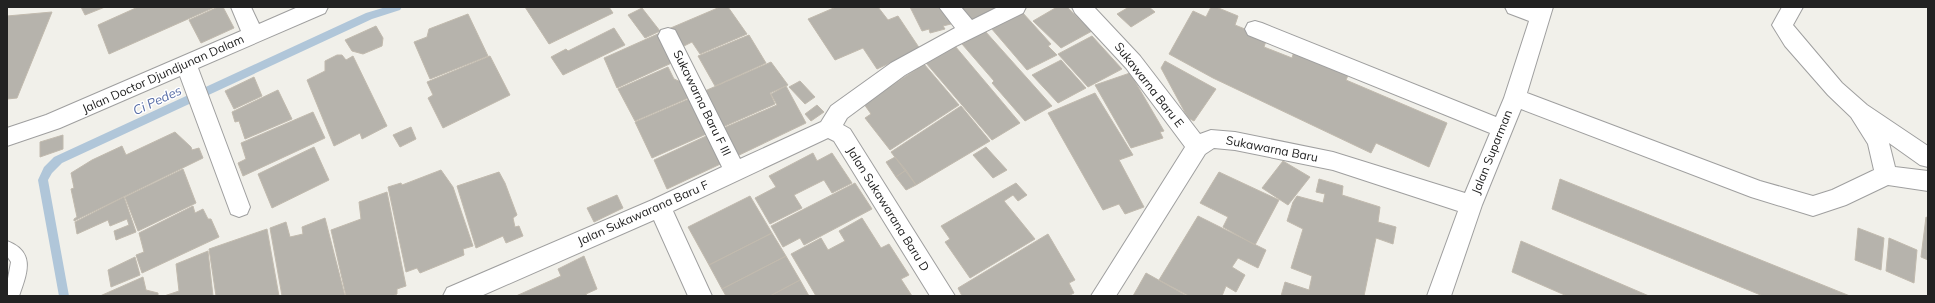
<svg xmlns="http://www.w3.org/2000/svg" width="1935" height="303" font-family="Mulish,sans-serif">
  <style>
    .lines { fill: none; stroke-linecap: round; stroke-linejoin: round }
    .stream { fill: #b0c6d9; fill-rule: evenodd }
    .building { fill: #b6b3ac; stroke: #c1baae }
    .service-casing { stroke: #9f9f9f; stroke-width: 2 }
    .minor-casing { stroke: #9f9f9f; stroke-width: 2 }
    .service { fill: #fff; fill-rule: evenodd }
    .minor { fill: #fff; fill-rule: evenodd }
    .labels { text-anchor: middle; stroke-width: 3; stroke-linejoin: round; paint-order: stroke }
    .street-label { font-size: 12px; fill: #222; stroke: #fff }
    .water-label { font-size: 13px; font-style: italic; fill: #596ea7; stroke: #fff }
  </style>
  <rect width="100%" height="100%" fill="#f1f0ea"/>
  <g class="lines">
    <!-- stream -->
    <path class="stream" d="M386 7H402L400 10 372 19 62 163 52 173 48 180 69 296H59L38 180 44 167 54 157 366 13Z"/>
  </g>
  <!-- building -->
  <path class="building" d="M81 7H105L85 15Z
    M138 7H215L109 54 98 25Z
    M218 7H223L234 28 201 43 189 20Z
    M525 7H609L613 13 549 44Z
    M720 7H728L747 34 700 54 692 42 678 49 666 30Z
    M836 7H878L888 20 898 16 920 49 877 69 863 48 835 60 808 19Z
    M910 7H942L951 24 943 26 945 29 930 33 929 29 922 31Z
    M955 7H1000L971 27Z
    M1057 7H1067L1092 31 1061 48 1033 21Z
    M1129 7H1149L1155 12 1131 27 1117 14Z
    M1211 7H1216L1238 16 1235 25 1267 38 1264 47 1292 58 1295 48 1350 71 1346 80 1447 123 1429 167 1376 143 1371 153 1213 78 1169 54 1193 11 1206 17Z
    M642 8 660 31 645 38 628 15Z
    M52 12 17 98 7 99V16Z
    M1022 12 1051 44 1048 46 1057 55 1027 70 991 28Z
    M468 14 488 56 430 79 414 42 427 37 429 29Z
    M376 26 383 38 382 46 363 54 352 51 345 40Z
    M614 28 625 45 563 75 551 57 566 49 568 51Z
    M985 31 1052 106 1025 121 992 83 994 81 962 44Z
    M660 33 676 61 617 88 604 58Z
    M749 35 766 63 715 86 698 56Z
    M1092 36 1122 69 1088 87 1058 54Z
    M955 46 1020 123 992 140 926 63Z
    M337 55H342L346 60 353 56 387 126 362 139 360 133 334 146 307 80 325 71V61Z
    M490 56 510 95 443 128 428 98 433 95 427 82Z
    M1061 60 1086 88 1058 103 1032 75Z
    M1165 61 1216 89 1194 121 1188 118 1161 68Z
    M771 62 788 85 770 93 775 104 716 130 698 94Z
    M924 64 959 105 890 150 865 118 871 114 864 104Z
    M668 67 674 79 688 85 693 96 635 121 618 89Z
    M1130 73 1164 131 1160 132 1163 138 1131 148 1095 85Z
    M254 77 262 96 234 109 225 91Z
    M800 81 815 97 805 104 789 87Z
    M786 86 806 123 733 158 719 130 777 105 771 94Z
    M278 90 292 119 245 139 239 121 235 122 232 112Z
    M1095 93 1133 155 1119 160 1144 207 1125 214 1119 204 1103 210 1048 113Z
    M696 96 713 131 652 158 635 122Z
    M817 105 824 112 811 121 805 114Z
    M961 106 990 141 916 185 891 152Z
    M313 112 325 138 243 176 238 163 246 159 241 143Z
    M411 127 416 139 400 147 393 135Z
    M175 132 191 147 192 150 199 148 203 158 74 221V219L77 217 71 189 74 188 71 173 92 160 122 146 126 155Z
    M715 132 729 160 667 189 654 160Z
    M63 135V149L40 157V142Z
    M314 147 329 180 272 208 258 174Z
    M986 147 1007 170 993 178 973 155Z
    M813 153 817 161 832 153 852 183 832 193 824 180 794 195 802 208 770 224 755 198 776 187 769 176Z
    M895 157 906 170 896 177 886 162Z
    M1283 161 1310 177 1288 205 1262 188Z
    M183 169 196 203 138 231 125 197Z
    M441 170 453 187 473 246 463 249 464 255 420 273 417 268 406 272 388 187 401 183 402 185Z
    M906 170 916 185 906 190 896 177Z
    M499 172 505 183 517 215 513 218 515 227 519 226 523 236 506 243 503 236 476 248 457 186Z
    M1219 172 1279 200 1255 245 1223 227 1228 217 1200 203Z
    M1319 179 1343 186 1342 195 1380 207 1378 222 1396 227 1393 244 1376 238 1364 296H1281L1285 282 1309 290 1312 276 1291 268 1303 229 1287 221 1293 202 1297 196 1323 203 1325 194 1316 192Z
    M1560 179 1850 296H1763L1552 209Z
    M855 183 872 209 804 245 800 238 783 247 771 226Z
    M1016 183 1027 195 1018 201 1013 195 1004 201 1035 239 970 278 945 242 950 239 941 226Z
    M387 192 406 286 397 289V294L392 296H346L331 230 361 219 359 202Z
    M617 195 623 208 594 222 587 208Z
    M750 196 772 233 709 265 688 227Z
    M124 197 136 232 116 240 114 231 129 225 127 219 110 226 108 220 77 234 75 222Z
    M193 206 195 213 203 209 208 219H211L219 237 142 273 136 255 144 252 139 233Z
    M1198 216 1266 250 1258 268 1238 258 1232 267 1245 275 1236 292 1226 286 1222 296H1189L1159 280Z
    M1926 217 1928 218V260L1921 257Z
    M325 218 345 296H282L270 228 286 222 290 237 303 234 302 227Z
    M862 218 881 248 889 244 909 275 901 279 912 296H816L791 254 821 238 828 250 845 241 839 231Z
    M1858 228 1884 238 1881 270 1855 260Z
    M267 229 279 296H216L209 249Z
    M772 233 786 256 722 289 709 265Z
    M1048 234 1075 280 1069 283 1074 293 1068 296H962L958 288Z
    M1889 238 1917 250 1914 283 1886 271Z
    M1521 241 1649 296H1567L1512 272Z
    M208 251 213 296H164L179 291 176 264Z
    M584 256 597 289 586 294 587 296H516L561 276 558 269Z
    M786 256 800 280 770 296H726L722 289Z
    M135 257 140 275 111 287 108 270Z
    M1146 273 1187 296H1133Z
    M143 277 146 290 158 293V296H100Z
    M800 280 809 296H770Z"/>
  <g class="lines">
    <!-- service casing -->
    <g class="service-casing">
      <path id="service" d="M7 241C36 252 27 273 19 296H7V284L11 262 7 256Z"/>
    </g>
    <!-- minor casing -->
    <g class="minor-casing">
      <path id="minor" d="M231 7H251L259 24 298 7H328L325 13 198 68 250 207 247 214 239 217 231 214 180 76 60 128 7 146V128L46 115 241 31Z
        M939 7H961L972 20 998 7H1026L1023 13 956 46 905 75 847 118 843 125 850 129 955 296H930L834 141 828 138 673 211 712 296H688L654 220 481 296H443L447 288 652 200 722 167 658 36 661 30 668 28 675 30 740 159 821 122 831 106 891 63 955 28Z
        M1072 7H1094L1140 56 1200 134 1211 130 1235 132 1333 152 1465 193 1490 133 1248 35 1245 29 1248 23 1255 21 1262 23 1496 117 1504 98 1529 21 1508 13 1505 7H1553L1527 93 1760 181 1813 196 1832 190 1874 170 1868 144 1851 117 1828 95 1785 46 1772 25 1782 7H1803L1793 25 1842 83 1867 105 1928 146V167L1920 165 1889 143 1895 167 1928 171V191L1888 185 1846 205 1813 216 1751 197 1521 109 1482 205 1451 296H1427L1458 211 1333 170 1235 150 1214 148 1205 154 1116 296H1091L1185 147 1126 68 1075 13Z"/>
    </g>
    <!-- service -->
    <use href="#service" class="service"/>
    <!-- minor -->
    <use href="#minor" class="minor"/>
  </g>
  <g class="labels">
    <!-- street labels -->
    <g class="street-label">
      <text transform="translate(163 74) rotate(-24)" y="4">Jalan Doctor Djundjunan Dalam</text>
      <text transform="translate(1149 85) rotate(52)" y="4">Sukawarna Baru E</text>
      <text transform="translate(702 103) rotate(64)" y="4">Sukawarna Baru F III</text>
      <text transform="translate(1272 149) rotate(11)" y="4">Sukawarna Baru</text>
      <text transform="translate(1492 152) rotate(-68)" y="4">Jalan Suparman</text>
      <text transform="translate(888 209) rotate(58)" y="4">Jalan Sukawarana Baru D</text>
      <text transform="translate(643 213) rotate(-24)" y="4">Jalan Sukawarana Baru F</text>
    </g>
    <!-- water labels -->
    <g class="water-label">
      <text transform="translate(157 100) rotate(-25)" y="5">Ci Pedes</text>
    </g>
  </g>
  <!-- border -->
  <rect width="1935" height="303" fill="none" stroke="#222222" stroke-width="16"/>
</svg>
